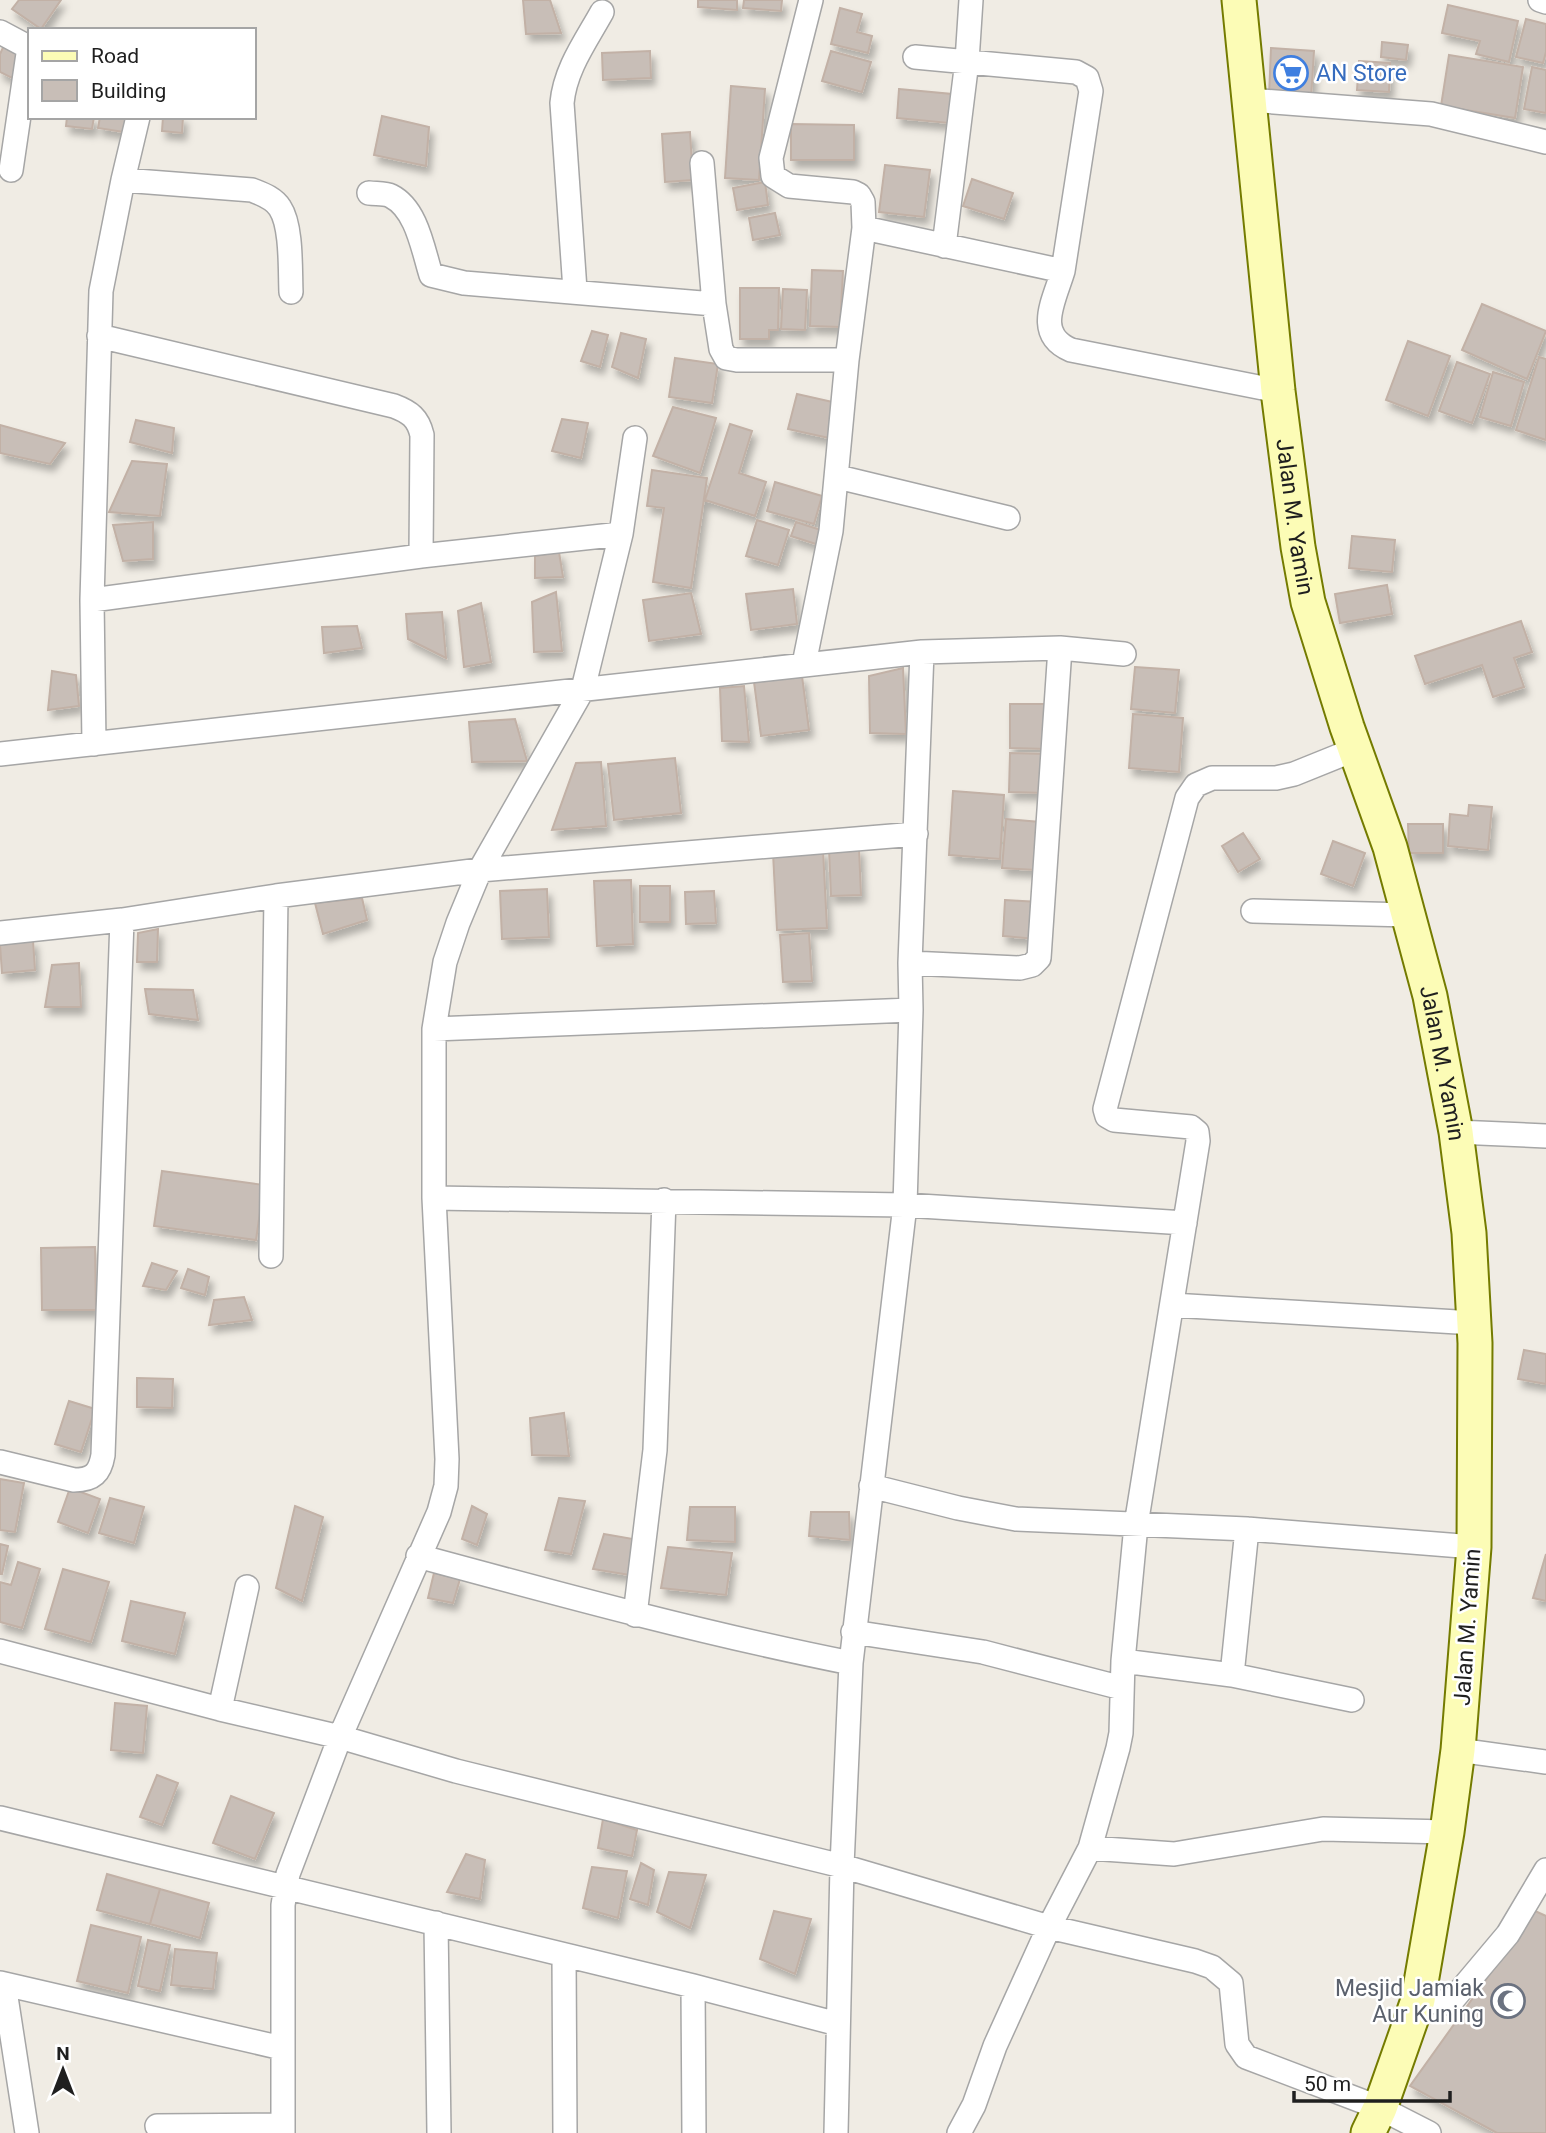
<svg xmlns="http://www.w3.org/2000/svg" width="1546" height="2133" font-family="Roboto,sans-serif">
  <style>
    .building { fill: #c8beb7; stroke: #c2b1a6; stroke-width: 2; filter: url(#shadow) }
    .lines { fill: none; stroke-linecap: round; stroke-linejoin: round }
    .street-casing { stroke: #a6a6a6; stroke-width: 26 }
    .secondary-casing { stroke: #747b00; stroke-width: 37 }
    .street { stroke: #fff; stroke-width: 23 }
    .secondary { stroke: #fcfcb6; stroke-width: 33 }
    .labels { text-anchor: middle; stroke-width: 5; stroke-linejoin: round; paint-order: stroke }
    .shop-label { font-size: 23px; fill: #366cbe; stroke: #fff; text-anchor: start }
    .street-label { font-size: 23px; fill: #1f1f1f; stroke: #fff }
    .worship-label { font-size: 23px; fill: #5b616d; stroke: #fff; text-anchor: end }
  </style>
  <defs>
    <filter id="shadow"><feDropShadow dx="4" dy="7" stdDeviation="3.5" flood-color="#0004"/></filter>
  </defs>
  <rect width="100%" height="100%" fill="#f0ece4"/>
  <!-- building -->
  <path class="building" d="M19 0H61L41 29 12 9Z
    M523 0H550L561 33 526 34Z
    M698 0H737V10L698 7Z
    M744 0H782L781 11 743 8Z
    M1448 5 1518 21 1509 62 1476 54 1480 41 1442 33Z
    M840 8 862 14 857 32 872 36 868 53 831 44Z
    M1526 19 1546 24V52L1543 63 1516 57Z
    M6 41 26 51 12 78 0 72V54Z
    M1382 42 1408 45 1406 60 1381 57Z
    M1271 48 1314 51 1311 98 1269 96Z
    M650 51 651 78 603 80 602 53Z
    M831 51 871 62 862 92 822 81Z
    M1449 55 1523 67 1515 118 1441 106Z
    M1359 61 1390 63 1389 92 1357 90Z
    M1532 67 1546 70V113L1524 109Z
    M731 86 765 89 759 180 725 178Z
    M899 89 952 94 949 123 897 118Z
    M382 116 429 127 426 166 374 155Z
    M67 117H94L92 129 66 126Z
    M100 117H132L130 133 98 128Z
    M163 117H183L182 133 162 131Z
    M791 124 854 125V160H791Z
    M690 132 693 180 665 182 662 134Z
    M885 165 930 170 924 217 879 212Z
    M972 179 1013 193 1004 219 963 206Z
    M765 182 768 205 737 210 733 188Z
    M775 213 780 235 753 240 749 218Z
    M812 270 843 271 840 327 810 326Z
    M740 288H779L778 330H769V339H740Z
    M783 289 807 290 805 330 781 329Z
    M1482 304 1546 331 1527 379 1462 350Z
    M592 331 608 335 600 367 581 361Z
    M621 333 646 339 638 378 612 367Z
    M1408 341 1450 356 1428 416 1386 400Z
    M1539 357 1546 359V440L1516 430Z
    M675 358 718 364 712 403 669 397Z
    M1457 362 1490 374 1472 423 1439 411Z
    M1493 372 1524 382 1511 426 1480 417Z
    M797 394 837 403 829 438 788 429Z
    M673 407 716 418 700 473 653 456Z
    M562 419 588 423 581 458 552 451Z
    M136 420 174 428 172 453 130 442Z
    M730 424 752 431 739 473 766 482 755 516 705 500Z
    M0 425 65 443 50 464 0 453Z
    M132 461 167 464 160 516 109 512Z
    M652 470 707 478 691 588 653 582 664 508 647 506Z
    M775 482 822 496 814 524 767 511Z
    M757 520 789 530 778 565 746 556Z
    M153 522V559L123 561 113 525Z
    M796 522 827 532 822 546 791 536Z
    M1352 536 1395 540 1392 572 1349 568Z
    M559 552 563 577 535 578V556Z
    M1387 585 1392 614 1340 623 1335 594Z
    M793 589 797 624 751 630 746 594Z
    M556 592 562 651 534 652 532 602Z
    M691 593 701 634 649 641 643 600Z
    M481 603 491 662 464 667 458 611Z
    M442 612 446 658 408 639 406 614Z
    M1521 621 1532 652 1514 658 1524 687 1493 697 1482 665 1425 684 1415 656Z
    M357 626 362 648 324 653 322 627Z
    M1135 667 1179 670 1175 713 1131 709Z
    M903 668 906 734 870 733 869 676Z
    M52 671 76 675 79 706 48 710Z
    M802 676 809 730 761 736 754 682Z
    M744 686 749 742 722 741 720 688Z
    M1010 704H1048L1047 749 1010 748Z
    M1133 714 1183 718 1179 772 1129 768Z
    M515 719 527 761 472 762 469 722Z
    M1010 753 1047 754 1046 793 1009 792Z
    M675 758 681 813 614 820 608 764Z
    M601 762 606 826 552 830 576 763Z
    M953 791 1004 795 1000 859 949 855Z
    M1469 805 1492 807 1488 850 1448 846 1450 814 1468 816Z
    M1006 819 1040 822 1036 870 1002 868Z
    M1408 824H1443V853H1409Z
    M1243 833 1260 859 1238 872 1222 846Z
    M1333 841 1365 853 1353 886 1321 874Z
    M859 848 861 895 831 896 829 849Z
    M823 850 827 928 777 930 773 853Z
    M631 880 633 944 597 946 594 881Z
    M640 886H670V922H640Z
    M547 889 549 937 502 939 500 891Z
    M714 891 716 923 686 924 685 892Z
    M362 898 367 920 323 934 315 903Z
    M1005 900 1039 902 1036 939 1003 936Z
    M158 929 157 962H137L138 933Z
    M809 933 812 981 783 982 780 935Z
    M33 940 35 970 2 973 0 945Z
    M79 963 81 1007H45L52 965Z
    M145 989 193 990 198 1020 149 1014Z
    M162 1171 264 1185 256 1240 154 1226Z
    M95 1247 96 1310H42L41 1248Z
    M152 1263 177 1271 166 1290 143 1286Z
    M188 1269 209 1277 205 1295 181 1288Z
    M244 1297 252 1320 209 1325 214 1300Z
    M1524 1350 1546 1354V1384L1518 1379Z
    M137 1378 173 1379 172 1408 137 1407Z
    M69 1401 95 1409 81 1452 55 1444Z
    M564 1413 569 1456 532 1455 530 1418Z
    M0 1479 24 1483 15 1532 0 1530Z
    M70 1488 100 1499 88 1533 58 1522Z
    M110 1498 144 1507 134 1543 99 1533Z
    M559 1498 585 1501 571 1554 545 1550Z
    M295 1506 323 1517 302 1601 276 1588Z
    M472 1506 487 1514 477 1545 462 1539Z
    M690 1507H735V1542L687 1540Z
    M811 1512H849L850 1540 809 1536Z
    M604 1534 633 1539 630 1575 593 1569Z
    M0 1544 8 1546 2 1574H0Z
    M668 1547 732 1553 726 1595 661 1588Z
    M1546 1554V1601L1533 1598Z
    M18 1562 40 1569 22 1628 0 1622V1582L11 1585Z
    M63 1569 109 1582 91 1642 45 1629Z
    M434 1573 460 1579 453 1603 428 1598Z
    M131 1601 185 1613 175 1654 122 1641Z
    M115 1703 147 1706 143 1753 111 1750Z
    M157 1775 178 1783 162 1825 140 1817Z
    M231 1796 274 1813 255 1859 213 1843Z
    M603 1819 637 1830 632 1856 598 1848Z
    M466 1854 485 1860 480 1899 447 1892Z
    M641 1863 654 1870 648 1905 630 1899Z
    M592 1867 627 1871 618 1918 583 1908Z
    M669 1872 706 1875 690 1928 657 1912Z
    M107 1874 160 1889 150 1924 97 1910Z
    M160 1889 209 1903 200 1938 150 1924Z
    M774 1911 811 1919 795 1974 760 1959Z
    M1535 1911 1546 1916V2133H1497L1410 2086Z
    M91 1925 141 1937 128 1993 77 1981Z
    M148 1940 170 1945 160 1991 138 1986Z
    M175 1949 217 1953 213 1989 171 1985Z"/>
  <g class="lines">
    <!-- street casing -->
    <g class="street-casing">
      <path id="street" d="M1540 0 1546 2
        M0 32 30 48
        M1249 100 1431 114 1546 142
        M702 163 714 304 721 349 726 358 737 360H847
        M11 170 29 47
        M123 180 252 190C262 194 274 198 280 208 292 226 290 270 291 292
        M369 193C376 194 385 193 391 196 417 209 423 250 431 275L464 283 714 304
        M864 228 1063 271 1091 91 1087 78 1076 72 915 57
        M944 246 967 61 971 0
        M1063 271C1054 301 1034 334 1071 350L1278 391
        M575 290 562 103C565 69 586 41 602 12
        M99 336 394 406C410 412 418 418 422 435L421 556
        M838 477 1008 518
        M92 600 421 556 621 534
        M804 664 831 531 847 360 864 228 863 202 859 195 853 192 789 186 773 176 771 158 811 0
        M94 744 92 600 101 291 123 180 138 117
        M0 754 922 652 1060 648 1124 654
        M1253 911 1409 915
        M0 933 122 920 276 896 480 870 916 834
        M910 963 1020 968 1032 965 1039 958 1060 648
        M434 1029 911 1010
        M1456 1132 1546 1136
        M434 1198 905 1205 1185 1223
        M271 1256 276 896
        M1172 1305 1474 1323
        M0 1462 74 1480C93 1480 100 1473 103 1455L122 920
        M871 1486 958 1508 1016 1519 1247 1529 1474 1547
        M418 1556C562 1595 705 1634 851 1663
        M635 1615 655 1450 664 1200
        M853 1632 983 1652 1122 1688
        M0 1651 220 1709 340 1737 456 1771 842 1866 1049 1927 1195 1961 1212 1967 1231 1983 1237 2044 1246 2057 1380 2108 1429 2133
        M1123 1661 1232 1675 1352 1700
        M1232 1675 1247 1529
        M220 1709 247 1587
        M1458 1750 1546 1762
        M0 1818 693 1986 838 2024
        M1090 1848 1174 1854 1323 1829 1447 1832
        M436 1923 439 2133
        M564 1955 565 2133
        M0 1983 282 2048
        M4 1984 27 2133
        M693 1986 694 2133
        M1418 2000 1450 2003 1508 1934 1546 1870
        M157 2126 283 2125
        M283 2133V1905L288 1874 340 1737 439 1512 446 1486 447 1459 434 1198V1029L445 962 458 923 480 870 583 689 621 534 635 438
        M836 2133 842 1866 851 1663 905 1205 911 1010 910 963 922 652
        M959 2133 974 2105 995 2046 1049 1927 1090 1848 1118 1748 1121 1733 1123 1661 1136 1525 1198 1141 1197 1132 1191 1127 1114 1120 1107 1116 1105 1109 1187 798 1196 785 1212 778H1276L1294 774 1356 749"/>
    </g>
    <!-- secondary casing -->
    <g class="secondary-casing">
      <g id="secondary">
        <path id="s1" d="M1239 0 1278 391 1298 547 1308 602 1347 727 1390 847 1430 996 1456 1132 1469 1233 1475 1343 1474 1547 1458 1750 1447 1832 1418 2000 1380 2108 1368 2133"/>
      </g>
    </g>
    <!-- street -->
    <use href="#street" class="street"/>
    <!-- secondary -->
    <use href="#secondary" class="secondary"/>
  </g>
  <!-- icons -->
  <defs>
    <g id="supermarket-ring" transform="scale(1.75)"><circle r="9.5" fill="#fff" stroke="#3f7fe0" stroke-width="1.5"/><path d="M-6-5.5h2.5l.6 2H6L4.5 2H-2.5L-4.4-4H-6ZM-1.5 3.2a1.3 1.3 0 1 0 .1 0ZM3 3.2a1.3 1.3 0 1 0 .1 0Z" fill="#3f7fe0"/></g>
    <g id="mosque-ring" transform="scale(1.75)"><circle r="9.5" fill="#fff" stroke="#6b7280" stroke-width="1.5"/><path d="M3.5-4.9A6 6 0 1 0 3.5 4.9A5 5 0 1 1 3.5-4.9Z" fill="#6b7280"/></g>
  </defs>
  <g fill-rule="evenodd">
    <use href="#supermarket-ring" x="1291" y="73"/>
    <use href="#mosque-ring" x="1508" y="2001"/>
  </g>
  <g class="labels">
    <!-- shop labels -->
    <g class="shop-label">
      <text x="1316" y="81">AN Store</text>
    </g>
    <!-- street labels -->
    <g class="street-label">
      <text dy="8" stroke="none"><textPath href="#s1" startOffset="520">Jalan M. Yamin</textPath></text>
      <text dy="8" stroke="none"><textPath href="#s1" startOffset="1087">Jalan M. Yamin</textPath></text>
      <text transform="translate(1467 1627) rotate(-86)" y="8">Jalan M. Yamin</text>
    </g>
    <!-- worship labels -->
    <g class="worship-label">
      <text x="1484" y="1996">Mesjid Jamiak<tspan x="1484" dy="26">Aur Kuning</tspan></text>
    </g>
  </g>
  <!-- legend -->
  <rect x="28" y="28" width="228" height="91" fill="#ffffff" stroke="#a5a5a5" stroke-width="2"/>
  <rect x="42" y="51" width="35" height="10" fill="#fcfcb6" stroke="#a5a5a5" stroke-width="2"/>
  <text x="91" y="63" font-size="21" fill="#1f1f1f">Road</text>
  <rect x="42" y="80" width="35" height="21" fill="#c8beb7" stroke="#a5a5a5" stroke-width="2"/>
  <text x="91" y="98" font-size="21" fill="#1f1f1f">Building</text>
  <!-- north arrow -->
  <g transform="translate(63 2070)" stroke="#ffffff" stroke-width="5" paint-order="stroke">
  <path d="M0-5L12 26L0 18L-12 26Z" fill="#1f1f1f"/>
  <text y="-10" font-size="19" font-weight="bold" text-anchor="middle" fill="#1f1f1f">N</text>
  </g>
  <!-- scale -->
  <path d="M1294 2091v10h156v-10" fill="none" stroke="#1f1f1f" stroke-width="3.5"/>
  <text x="1304" y="2091" font-size="21" fill="#1f1f1f" stroke="#ffffff" stroke-width="5" paint-order="stroke">50 m</text>
</svg>
